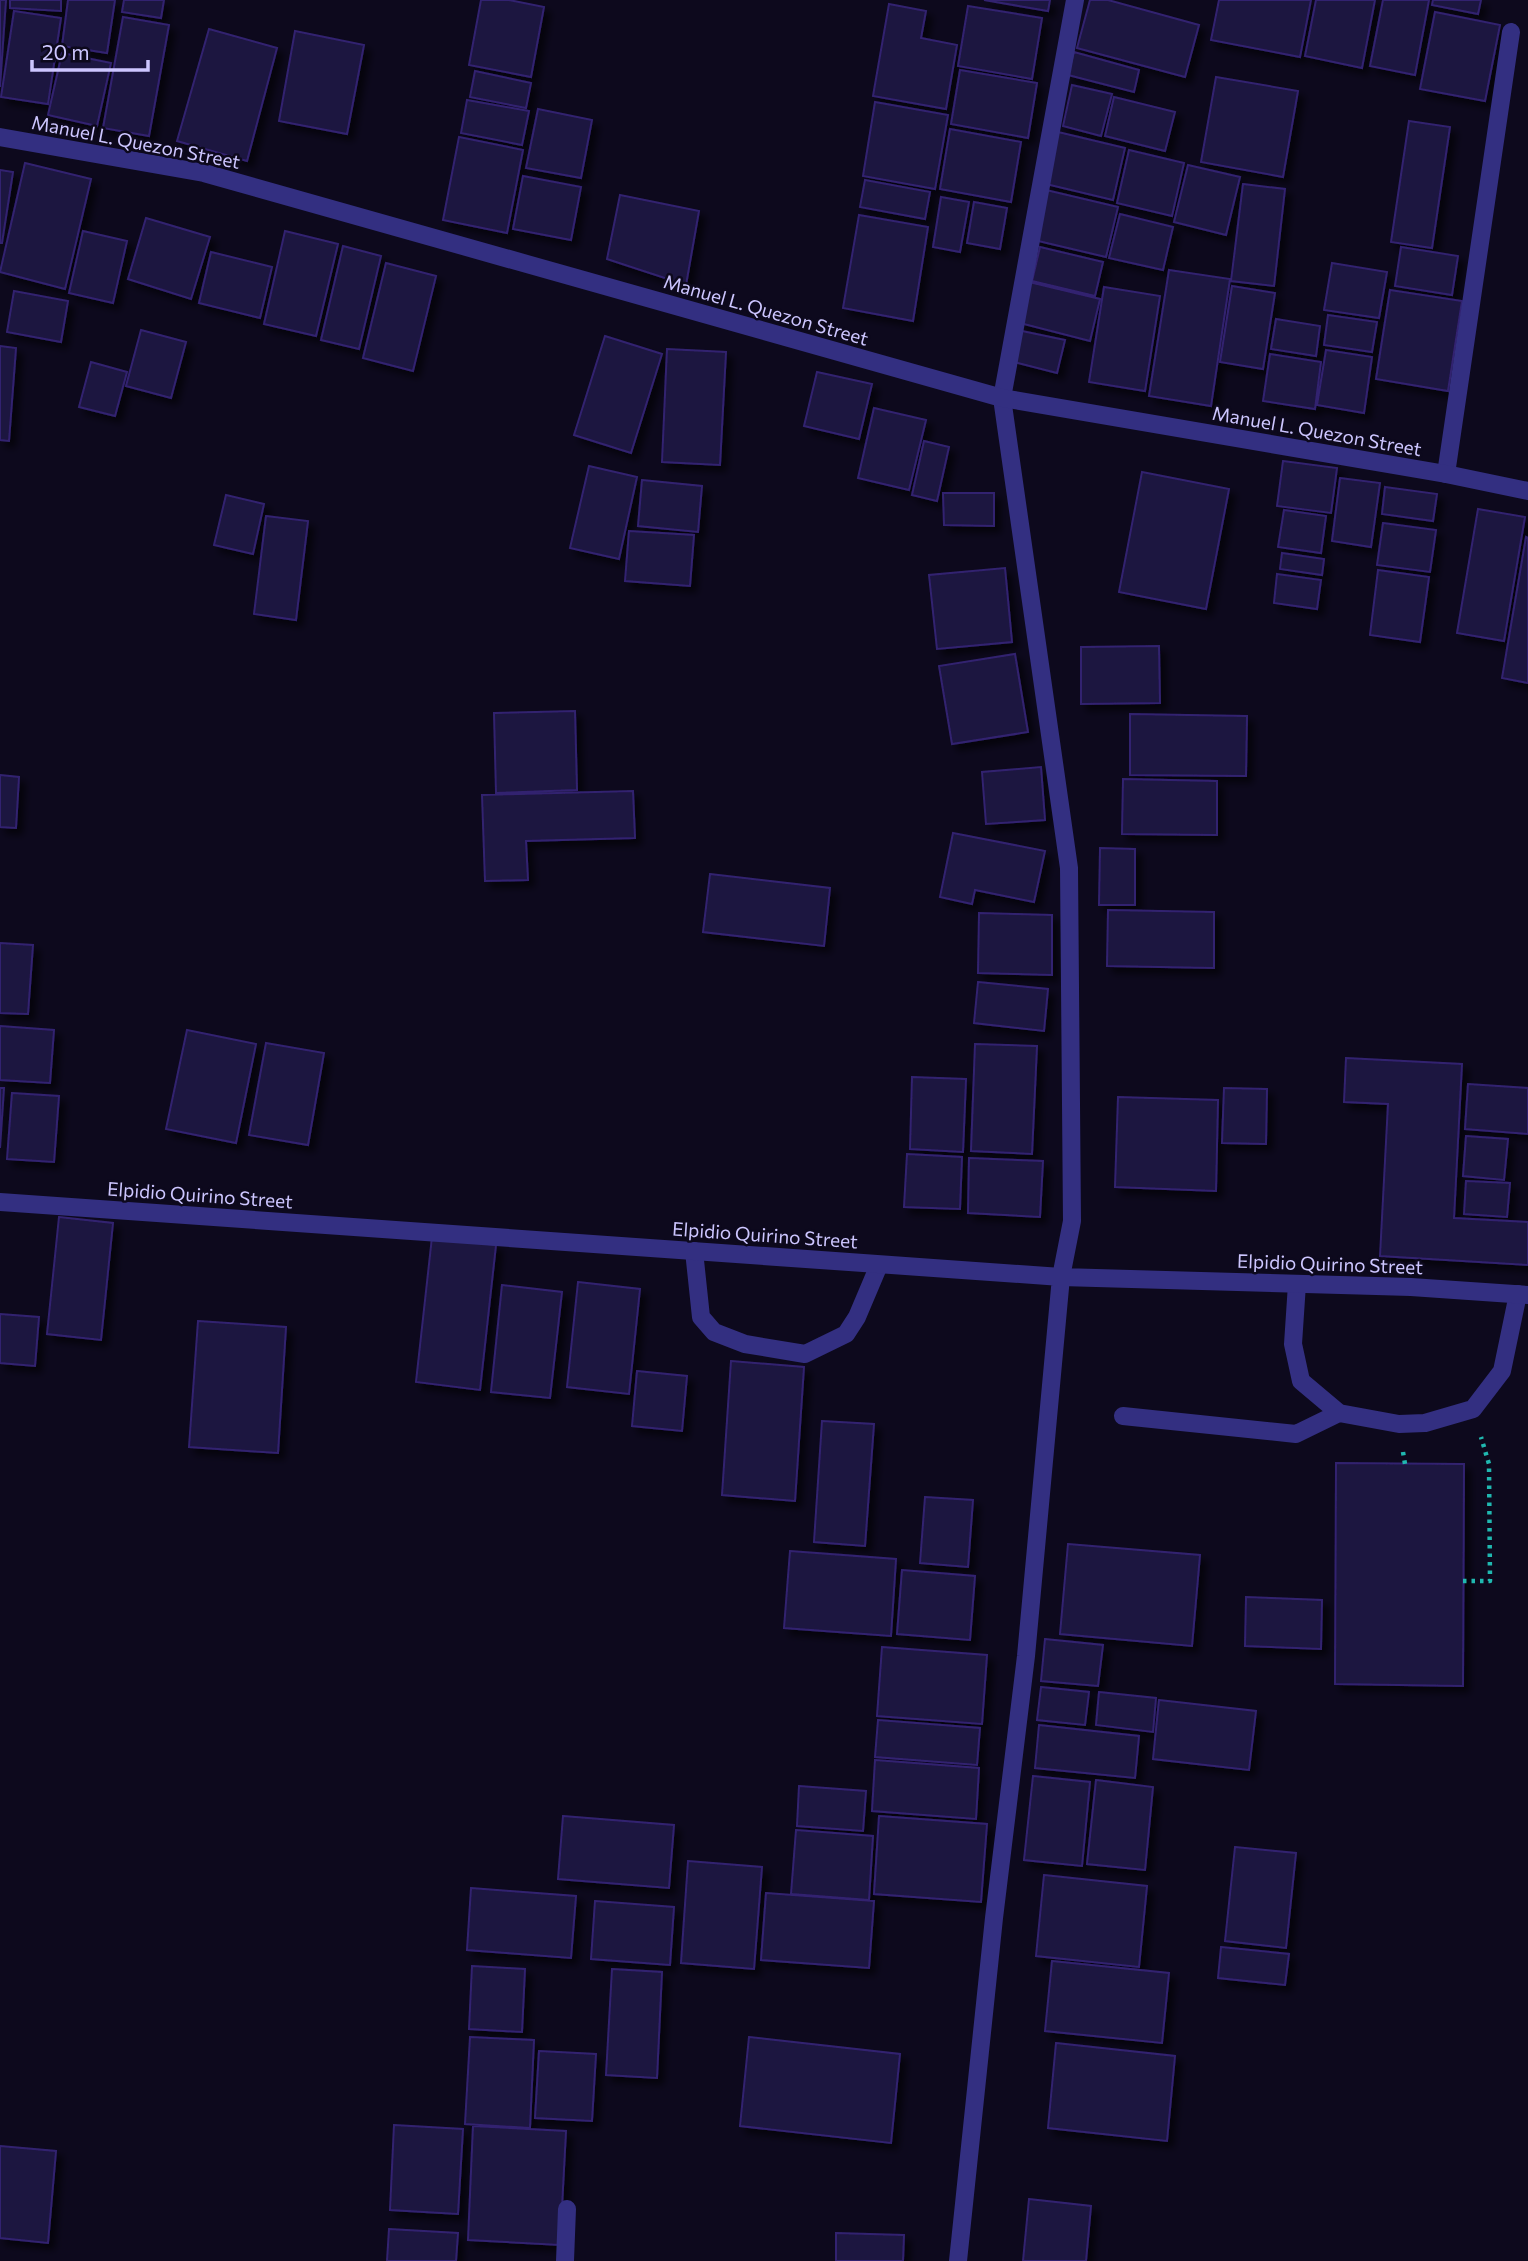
<svg xmlns="http://www.w3.org/2000/svg" width="1528" height="2261" font-family="Commissioner,sans-serif">
  <style>
    .building { fill: #1d1440; stroke: #32236f; stroke-width: 2; filter: url(#shadow) }
    .lines { fill: none; stroke-linecap: round; stroke-linejoin: round }
    .path { stroke: #20b8b0; stroke-width: 4.5; stroke-dasharray: 3.5 5; stroke-linecap: butt }
    .service { stroke: #332f81; stroke-width: 18 }
    .minor { stroke: #332f81; stroke-width: 18 }
    .tertiary { stroke: #332f81; stroke-width: 18 }
    .labels { text-anchor: middle; stroke-width: 5; stroke-linejoin: round; paint-order: stroke }
    .street-label { font-size: 19px; fill: #cdc6ff; stroke: #0d091d }
  </style>
  <defs>
    <filter id="shadow"><feDropShadow dx="6" dy="6" stdDeviation="3.5" flood-color="#0009"/></filter>
  </defs>
  <rect width="100%" height="100%" fill="#0d091d"/>
  <!-- building -->
  <path class="building" d="M0 0H6L0 87Z
    M10 0H61V11L10 8Z
    M68 0H115L107 53 62 46Z
    M124 0H164L161 18 122 12Z
    M481 0H509L544 7 531 77 469 65Z
    M984 0H1050L1048 11Z
    M1090 0H1108L1199 25 1185 77 1077 48Z
    M1219 0H1311L1300 57 1211 40Z
    M1316 0H1375L1362 68 1305 56Z
    M1383 0H1429L1415 75 1370 66Z
    M1433 0H1481L1478 14 1432 5Z
    M889 4 926 11 921 38 957 45 946 109 873 96Z
    M968 6 1042 18 1032 79 958 66Z
    M14 11 61 18 48 104 1 97Z
    M1435 12 1500 25 1485 101 1420 89Z
    M123 17 169 25 149 136 103 128Z
    M209 29 277 48 247 161 177 141Z
    M295 31 364 45 347 134 279 121Z
    M1074 52 1139 70 1134 92 1068 75Z
    M62 53 111 63 97 126 48 115Z
    M960 70 1037 83 1028 138 951 124Z
    M475 71 531 83 526 108 470 97Z
    M1216 77 1298 91 1283 177 1201 162Z
    M1072 85 1112 94 1101 136 1063 126Z
    M1114 97 1175 112 1165 151 1105 136Z
    M467 100 529 111 522 145 461 133Z
    M875 102 948 115 935 189 863 176Z
    M538 109 592 120 581 178 526 168Z
    M1409 121 1450 127 1432 248 1391 242Z
    M950 129 1021 142 1011 202 940 189Z
    M1058 132 1125 148 1113 200 1046 184Z
    M459 137 523 150 507 233 443 220Z
    M1129 150 1184 163 1172 216 1117 203Z
    M25 163 91 179 65 289 0 272Z
    M1188 165 1240 177 1226 235 1174 222Z
    M0 170 13 172 2 243H0Z
    M523 176 581 187 571 240 513 229Z
    M865 180 930 192 925 219 860 207Z
    M1243 184 1285 189 1274 286 1231 281Z
    M1046 190 1118 207 1106 257 1034 240Z
    M620 195 699 211 686 285 607 259Z
    M941 197 969 202 960 252 933 247Z
    M974 202 1007 208 1000 249 967 243Z
    M1120 214 1173 227 1163 270 1109 258Z
    M859 215 928 227 913 321 843 308Z
    M146 218 210 237 191 299 128 279Z
    M83 231 127 241 113 303 69 293Z
    M285 231 338 244 316 336 264 324Z
    M343 246 381 256 359 349 321 340Z
    M1040 247 1103 262 1095 296 1032 281Z
    M1401 247 1458 256 1452 295 1395 286Z
    M211 252 272 267 260 318 199 303Z
    M386 263 436 276 413 371 363 358Z
    M1332 263 1387 272 1379 318 1324 310Z
    M1169 270 1230 279 1211 406 1149 396Z
    M1029 282 1100 299 1090 341 1020 323Z
    M1232 286 1275 293 1263 369 1220 362Z
    M1104 287 1160 296 1145 391 1089 382Z
    M1390 290 1462 301 1448 391 1376 379Z
    M14 291 68 301 61 342 7 332Z
    M1328 315 1377 322 1372 352 1324 345Z
    M1276 319 1320 326 1316 356 1271 349Z
    M141 330 186 342 171 398 126 386Z
    M1022 331 1065 340 1057 373 1014 362Z
    M605 336 662 354 631 453 574 435Z
    M0 346 16 348 9 441 0 440Z
    M667 349 726 352 720 465 662 462Z
    M1326 350 1372 357 1364 413 1317 405Z
    M1270 354 1321 362 1315 409 1263 401Z
    M91 362 127 372 115 416 79 407Z
    M817 372 872 384 859 439 804 426Z
    M874 408 926 420 909 490 858 478Z
    M924 441 949 447 937 501 912 495Z
    M1283 461 1337 468 1331 513 1277 506Z
    M589 466 637 477 619 559 570 548Z
    M1142 472 1229 489 1206 609 1119 592Z
    M1340 478 1380 483 1371 547 1332 541Z
    M642 480 702 486 698 532 638 526Z
    M1385 487 1437 494 1433 521 1382 514Z
    M943 493H994V526L944 525Z
    M226 495 264 504 253 554 214 545Z
    M1478 509 1525 517 1504 641 1457 633Z
    M1284 510 1326 516 1321 553 1278 547Z
    M266 516 308 521 296 620 254 614Z
    M1383 523 1436 530 1430 572 1377 565Z
    M629 531 694 535 690 586 625 581Z
    M1526 537 1528 538V683L1502 678Z
    M1282 553 1324 559 1322 575 1280 569Z
    M1005 568 1012 642 937 649 929 575Z
    M1378 570 1429 577 1420 642 1370 635Z
    M1277 574 1321 580 1317 609 1274 603Z
    M1159 646 1160 703 1081 704V647Z
    M1015 654 1028 732 952 744 939 666Z
    M575 711 577 790 496 793 494 713Z
    M1130 714 1247 716 1246 776 1130 775Z
    M1041 767 1045 820 986 824 982 772Z
    M0 775 19 777 16 828 0 827Z
    M1123 779 1217 781V835L1122 834Z
    M633 791 635 838 526 841 528 880 485 881 482 795Z
    M953 833 1045 851 1034 902 975 890 972 904 940 897Z
    M1100 848 1135 849V905H1099Z
    M710 874 830 888 824 946 703 932Z
    M1108 910 1214 912V968L1107 966Z
    M979 913 1052 915V975L978 973Z
    M0 943 33 945 28 1014 0 1013Z
    M978 982 1048 989 1044 1031 974 1023Z
    M0 1026 54 1030 50 1083 0 1080Z
    M187 1030 256 1044 236 1143 166 1129Z
    M266 1043 324 1053 308 1145 249 1135Z
    M975 1044 1037 1046 1032 1154 971 1151Z
    M1346 1058 1462 1064 1454 1218 1528 1222V1265L1380 1256 1388 1104 1344 1102Z
    M912 1077 966 1079 963 1152 910 1149Z
    M1468 1084 1528 1088V1134L1465 1129Z
    M0 1088H4L0 1148Z
    M1224 1088 1267 1089 1266 1144 1222 1143Z
    M12 1093 59 1096 54 1162 7 1159Z
    M1118 1097 1218 1100 1216 1191 1115 1187Z
    M1466 1136 1508 1139 1504 1180 1463 1176Z
    M907 1154 962 1157 960 1209 904 1207Z
    M969 1158 1043 1161 1040 1217 968 1213Z
    M1466 1181 1510 1183 1507 1217 1464 1214Z
    M59 1217 113 1223 101 1340 47 1334Z
    M432 1237 496 1245 480 1390 416 1382Z
    M578 1282 640 1289 629 1394 567 1387Z
    M502 1285 562 1292 550 1398 491 1392Z
    M0 1314 39 1317 35 1366 0 1363Z
    M198 1321 286 1327 278 1453 189 1447Z
    M731 1361 804 1367 795 1501 722 1495Z
    M637 1371 687 1376 682 1431 632 1426Z
    M822 1421 874 1424 865 1546 814 1542Z
    M1336 1463 1464 1464 1463 1686 1335 1684Z
    M925 1497 973 1500 968 1567 920 1563Z
    M1068 1544 1200 1555 1192 1646 1060 1634Z
    M790 1551 896 1559 891 1636 784 1628Z
    M902 1570 975 1576 970 1640 897 1634Z
    M1246 1597 1322 1600 1321 1649 1245 1646Z
    M1045 1639 1103 1645 1098 1686 1041 1681Z
    M882 1647 987 1655 982 1724 877 1716Z
    M1041 1687 1089 1692 1085 1725 1037 1720Z
    M1099 1692 1156 1698 1153 1732 1096 1725Z
    M1159 1700 1256 1711 1249 1770 1153 1759Z
    M878 1720 980 1728 977 1765 875 1757Z
    M1039 1725 1139 1736 1135 1778 1035 1768Z
    M875 1760 979 1768 976 1819 872 1811Z
    M1033 1776 1090 1782 1082 1866 1024 1860Z
    M1096 1780 1153 1787 1145 1870 1087 1864Z
    M799 1786 866 1791 863 1831 797 1826Z
    M563 1816 674 1825 669 1888 558 1879Z
    M879 1816 987 1824 981 1902 874 1894Z
    M796 1830 873 1836 869 1900 791 1894Z
    M1235 1847 1296 1853 1286 1948 1225 1941Z
    M688 1861 762 1867 754 1969 681 1963Z
    M1044 1875 1147 1886 1139 1967 1036 1956Z
    M471 1888 576 1896 571 1958 467 1950Z
    M766 1893 874 1901 869 1968 761 1960Z
    M595 1901 674 1907 670 1965 591 1959Z
    M1221 1947 1289 1954 1285 1985 1218 1978Z
    M1052 1961 1169 1973 1162 2043 1045 2031Z
    M472 1966 525 1969 522 2032 469 2029Z
    M612 1969 662 1972 657 2078 606 2075Z
    M470 2037 534 2040 530 2128 465 2124Z
    M749 2037 900 2054 891 2143 740 2126Z
    M1056 2043 1175 2056 1167 2141 1048 2128Z
    M539 2051 596 2054 592 2121 535 2118Z
    M394 2125 463 2129 458 2214 390 2210Z
    M473 2126 566 2131 560 2245 468 2240Z
    M0 2146 56 2151 48 2243 0 2238Z
    M1029 2199 1091 2206 1086 2261H1023Z
    M389 2229 458 2233 456 2261H387Z
    M836 2233 904 2235 903 2261H836Z"/>
  <g class="lines">
    <!-- path -->
    <path class="path" d="M1403 1452 1405 1464
      M1463 1581H1490L1489 1464 1481 1437"/>
    <!-- service -->
    <path class="service" d="M694 1251 701 1317 714 1332 745 1344 805 1354 846 1334 857 1317 879 1265
      M1297 1284 1293 1344 1301 1381 1339 1413 1399 1424 1425 1423 1473 1409 1502 1371 1518 1294
      M1123 1416 1296 1434 1339 1413
      M565 2261 567 2209"/>
    <!-- minor -->
    <path class="minor" d="M1446 474 1511 32
      M0 1202 1061 1277 1411 1287 1528 1295
      M958 2261 994 1918 1026 1656 1061 1277 1072 1221 1069 868 1002 398 1075 0"/>
    <!-- tertiary -->
    <path class="tertiary" d="M0 137 204 173 1002 398 1446 474 1528 491"/>
  </g>
  <g class="labels">
    <!-- street labels -->
    <g class="street-label">
      <text transform="translate(136 142) rotate(11)" y="7">Manuel L. Quezon Street</text>
      <text transform="translate(766 310) rotate(16)" y="7">Manuel L. Quezon Street</text>
      <text transform="translate(1317 431) rotate(10)" y="7">Manuel L. Quezon Street</text>
      <text transform="translate(200 1195) rotate(4)" y="7">Elpidio Quirino Street</text>
      <text transform="translate(765 1235) rotate(4)" y="7">Elpidio Quirino Street</text>
      <text transform="translate(1330 1264) rotate(2)" y="7">Elpidio Quirino Street</text>
    </g>
  </g>
  <!-- scale -->
  <path d="M32 60v10h116v-10" fill="none" stroke="#cdc6ff" stroke-width="3.5"/>
  <text x="42" y="60" font-size="21" fill="#cdc6ff" stroke="#0d091d" stroke-width="5" paint-order="stroke">20 m</text>
</svg>
